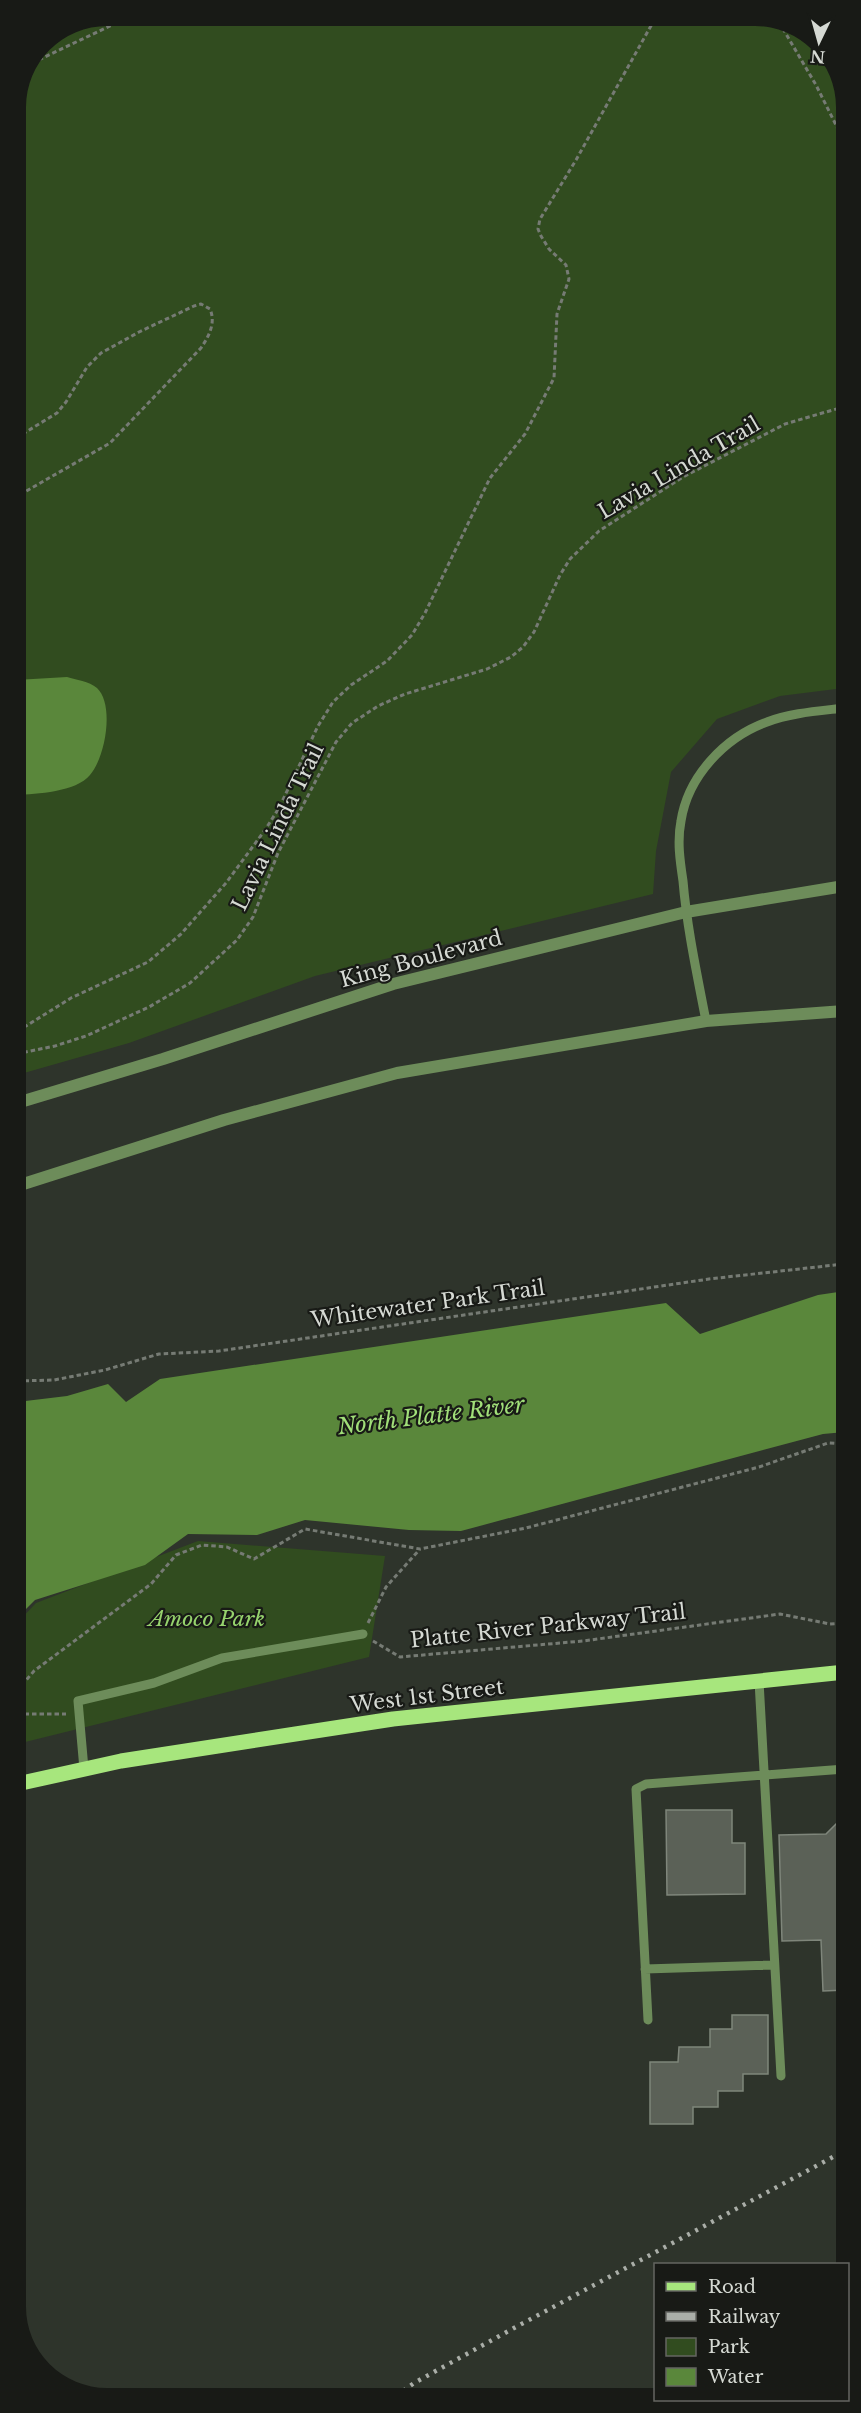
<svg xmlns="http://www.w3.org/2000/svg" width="861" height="2413" font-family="'Libre Baskerville',serif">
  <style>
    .green { fill: #314c1f }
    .water { fill: #5a873b }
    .building { fill: #5b6157; stroke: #7f867b; stroke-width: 1.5 }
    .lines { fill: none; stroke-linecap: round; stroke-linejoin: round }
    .path { stroke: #767b74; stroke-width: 3; stroke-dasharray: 4.5 3; stroke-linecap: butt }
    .service { stroke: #6d8c5a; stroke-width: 9 }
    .tertiary { stroke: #6d8c5a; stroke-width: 12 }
    .primary { stroke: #a7e67d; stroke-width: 15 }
    .rail { stroke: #aaaea8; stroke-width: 4.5; stroke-dasharray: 3 6; stroke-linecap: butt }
    .labels { text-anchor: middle; stroke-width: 4.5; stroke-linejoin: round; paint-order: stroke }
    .street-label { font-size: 21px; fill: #d5d9d3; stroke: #181a16 }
    .park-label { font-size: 21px; font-style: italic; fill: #96d36d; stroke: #181a16 }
    .water-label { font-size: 22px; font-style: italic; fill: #a1df79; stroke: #181a16 }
  </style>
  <rect width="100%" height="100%" fill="#2e342b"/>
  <!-- green -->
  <path class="green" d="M107 15H761L810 34 843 82 844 688 780 696 717 719 671 772 656 851 653 894 315 976 129 1043 17 1075 15 101 42 42Z
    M198 1541 385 1556 369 1657 17 1744V1623L36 1603Z"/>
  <!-- water -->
  <path class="water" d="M67 677C76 680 89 681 97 688 115 705 105 758 90 775 76 792 37 794 16 795V680Z
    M845 1291V1432L823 1434 461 1531 409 1530 305 1520 257 1535 188 1534 145 1565 35 1600 17 1618V1402L67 1396 108 1384 126 1402 160 1379 666 1303 700 1334 818 1295Z"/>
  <!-- building -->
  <path class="building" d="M666 1810H732V1843H745V1894L667 1895Z
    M845 1815 846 1990 823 1991 821 1940 782 1941 779 1835 826 1834Z
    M732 2015H768V2074H743V2091H718V2107H693V2124H650V2062H678L679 2047H710V2029H732Z"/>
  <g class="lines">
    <!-- path -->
    <path class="path" d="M779 22 816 85 843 139
      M32 63 133 15
      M16 438 57 413 66 402 87 367 101 353 139 332 194 306 201 304 210 309C216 323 209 336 201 348L110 443 16 497
      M16 1028 26 1026 71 998 148 962 181 934 226 883 265 830 279 808 318 726 333 702 351 685 387 661 412 635 425 613 490 478 525 434 554 378 557 314 569 279 566 265 549 249 541 236 538 229 540 219 576 160 657 15
      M16 1054 55 1046 86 1036 149 1007 190 983 237 940 253 917 278 853 336 742 352 723 378 706 405 694 487 669 511 657 523 647 534 632 560 575 570 559 599 531 683 477 785 424 843 407
      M17 1381 54 1380 105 1370 159 1354 219 1351 709 1279 844 1264
      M368 1623 386 1587 420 1549
      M373 1641 400 1657 583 1641 780 1614 830 1624 845 1623
      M17 1691 34 1671 151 1584 176 1555 202 1545 227 1547 254 1559 305 1529 420 1549 526 1528 759 1467 828 1443 845 1444
      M17 1714H66"/>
    <!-- service -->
    <path class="service" d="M706 1021C697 974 687 928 683 881 680 861 677 841 681 821 688 776 725 737 767 722 790 713 819 711 844 708
      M759 1681 781 2076
      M84 1769 78 1701 154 1683 222 1658 363 1634
      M645 1969 774 1965
      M648 2020 636 1789 646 1784 845 1769"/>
    <!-- tertiary -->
    <path class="tertiary" d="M17 1103 163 1059 393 984 686 912 844 886
      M17 1186 224 1120 397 1073 706 1021 844 1011"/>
    <!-- primary -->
    <path class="primary" d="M17 1784 121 1761 393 1719 845 1672"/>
    <!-- rail -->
    <path class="rail" d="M396 2396 414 2383 514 2328 846 2150"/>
  </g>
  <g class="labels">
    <!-- street labels -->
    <g class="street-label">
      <text transform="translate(679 468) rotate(-30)" y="7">Lavia Linda Trail</text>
      <text transform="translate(278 827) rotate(-64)" y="7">Lavia Linda Trail</text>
      <text transform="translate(421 959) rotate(-15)" y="7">King Boulevard</text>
      <text transform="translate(428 1304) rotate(-8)" y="7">Whitewater Park Trail</text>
      <text transform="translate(548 1626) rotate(-6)" y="7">Platte River Parkway Trail</text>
      <text transform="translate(427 1696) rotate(-7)" y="7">West 1st Street</text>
    </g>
    <!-- park labels -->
    <g class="park-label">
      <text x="207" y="1626">Amoco Park</text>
    </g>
    <!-- water labels -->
    <g class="water-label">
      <text transform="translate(431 1415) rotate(-7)" y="8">North Platte River</text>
    </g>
  </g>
  <!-- crop -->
  <path d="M0 0H861V2413H0ZM107 26H755A81 81 0 0 1 836 107V2307A81 81 0 0 1 755 2388H107A81 81 0 0 1 26 2307V107A81 81 0 0 1 107 26Z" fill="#181a16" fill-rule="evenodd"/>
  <!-- legend -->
  <rect x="654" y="2263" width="195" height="138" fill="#181a16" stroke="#646662" stroke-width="1.5"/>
  <rect x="666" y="2282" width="30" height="9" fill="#a7e67d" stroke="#646662" stroke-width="1.5"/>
  <text x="708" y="2293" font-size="18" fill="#d5d9d3">Road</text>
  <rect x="666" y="2312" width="30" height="9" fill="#aaaea8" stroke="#646662" stroke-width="1.5"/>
  <text x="708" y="2323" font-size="18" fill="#d5d9d3">Railway</text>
  <rect x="666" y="2338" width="30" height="18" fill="#314c1f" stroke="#646662" stroke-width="1.5"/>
  <text x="708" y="2353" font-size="18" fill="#d5d9d3">Park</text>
  <rect x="666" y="2368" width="30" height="18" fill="#5a873b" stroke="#646662" stroke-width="1.5"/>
  <text x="708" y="2383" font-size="18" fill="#d5d9d3">Water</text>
  <!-- north arrow -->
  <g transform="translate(819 42) rotate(185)" stroke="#181a16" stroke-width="4.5" paint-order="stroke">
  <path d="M0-4.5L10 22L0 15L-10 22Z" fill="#d5d9d3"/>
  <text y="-9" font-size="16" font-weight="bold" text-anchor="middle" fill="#d5d9d3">N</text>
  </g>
</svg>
